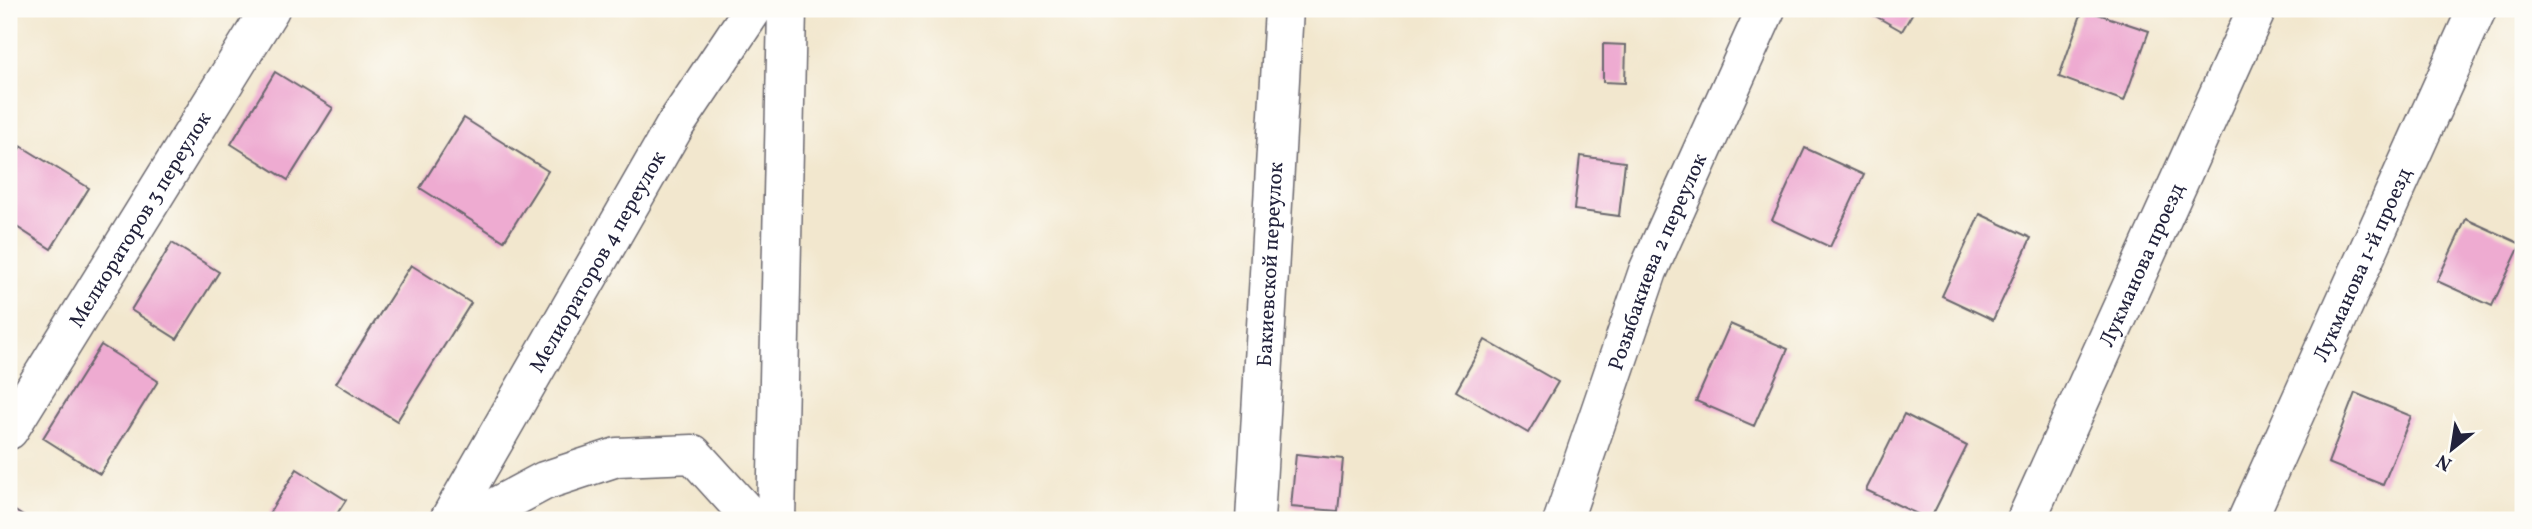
<svg xmlns="http://www.w3.org/2000/svg" width="2532" height="529" font-family="Vollkorn,serif">
  <style>
    .building { fill: #eeabd1 }
    .lines { fill: none; stroke-linecap: round; stroke-linejoin: round }
    .minor-casing { stroke: #6b676e; stroke-width: 41 }
    .minor { stroke: #fff; stroke-width: 38 }
    .labels { text-anchor: middle; stroke-width: 6; stroke-linejoin: round; paint-order: stroke }
    .street-label { font-size: 21px; fill: #22223b; stroke: #fdfcf7 }
  </style>
  <rect width="100%" height="100%" fill="#fdfcf7"/>
  <filter id="ink" filterUnits="userSpaceOnUse"><feTurbulence type="fractalNoise" baseFrequency=".0143" numOctaves="2"/><feDisplacementMap in="SourceGraphic" scale="14" xChannelSelector="R" yChannelSelector="G"/><feConvolveMatrix kernelMatrix="1 2 1 2 8 2 1 2 1" color-interpolation-filters="sRGB"/></filter>
  <filter id="wash" filterUnits="userSpaceOnUse"><feTurbulence type="fractalNoise" baseFrequency=".00686" numOctaves="4" result="noise"/><feDisplacementMap in="SourceGraphic" scale="28" xChannelSelector="R" yChannelSelector="G"/><feGaussianBlur stdDeviation="1.57" result="paint"/><feColorMatrix in="noise" values="0 0 0 0 0 0 0 0 0 0 0 0 0 0 0 0 0 1.4 0 .05"/><feComposite in="paint" operator="in"/></filter>
  <g filter="url(#wash)">
    <rect width="100%" height="100%" fill="#f2e7ce"/>
    <g id="blocks">
      <!-- building -->
      <path class="building" d="M1863 9H1915L1902 31Z
        M2083 9 2149 31 2124 101 2059 77Z
        M1603 44 1626 45 1625 83 1603 82Z
        M275 72 333 108 288 180 231 144Z
        M464 118 548 171 504 241 420 188Z
        M21 146 89 188 51 249 9 222V166Z
        M1805 148 1864 175 1830 247 1772 220Z
        M1580 156 1625 162 1619 216 1574 210Z
        M1980 214 2031 238 1993 320 1942 296Z
        M2466 219 2521 244 2492 306 2437 281Z
        M172 243 219 272 177 339 131 310Z
        M411 265 471 303 397 421 336 383Z
        M1730 324 1788 349 1754 426 1696 401Z
        M1485 340 1558 382 1528 433 1456 391Z
        M101 345 158 381 100 474 43 438Z
        M2355 393 2411 416 2383 485 2328 463Z
        M1904 414 1967 446 1930 520 1866 490Z
        M1296 454 1343 459 1338 511 1291 507Z
        M297 469 346 500 333 520H265Z
        M9 507 29 520H9Z"/>
    </g>
  </g>
  <g filter="url(#ink)">
    <use href="#blocks" fill-opacity="0" stroke="#6b676e" stroke-width="2"/>
    <g class="lines">
      <!-- minor casing -->
      <g class="minor-casing">
        <g id="minor">
          <path id="s1" d="M9 430 270 9"/>
          <path id="s2" d="M449 520 676 124 753 9"/>
          <path d="M471 520 544 481 617 457 693 454 753 520"/>
          <path d="M776 520 787 9"/>
          <path id="s3" d="M1255 520 1284 9"/>
          <path id="s4" d="M1563 520 1648 271 1766 9"/>
          <path id="s5" d="M2026 520 2257 9"/>
          <path id="s6" d="M2247 520 2477 9"/>
        </g>
      </g>
      <!-- minor -->
      <use href="#minor" class="minor"/>
    </g>
  </g>
  <g class="labels">
    <!-- street labels -->
    <g class="street-label">
      <text dy="7" stroke="none"><textPath href="#s1" startOffset="248">Мелиораторов 3 переулок</textPath></text>
      <text dy="7" stroke="none"><textPath href="#s2" startOffset="298">Мелиораторов 4 переулок</textPath></text>
      <text dy="7" stroke="none"><textPath href="#s4" startOffset="275">Розыбакиева 2 переулок</textPath></text>
      <text dy="7" stroke="none"><textPath href="#s3" startOffset="256">Бакиевской переулок</textPath></text>
      <text dy="7" stroke="none"><textPath href="#s5" startOffset="280">Лукманова проезд</textPath></text>
      <text dy="7" stroke="none"><textPath href="#s6" startOffset="280">Лукманова 1-й проезд</textPath></text>
    </g>
  </g>
  <!-- margin -->
  <rect width="2532" height="529" fill="none" stroke="#fdfcf7" stroke-width="35"/>
  <!-- north arrow -->
  <g transform="translate(2452 449) rotate(210)" stroke="#fdfcf7" stroke-width="5" paint-order="stroke">
  <path d="M0-5L12 26L0 18L-12 26Z" fill="#22223b"/>
  <text y="-10" font-size="19" font-weight="bold" text-anchor="middle" fill="#22223b">N</text>
  </g>
</svg>
